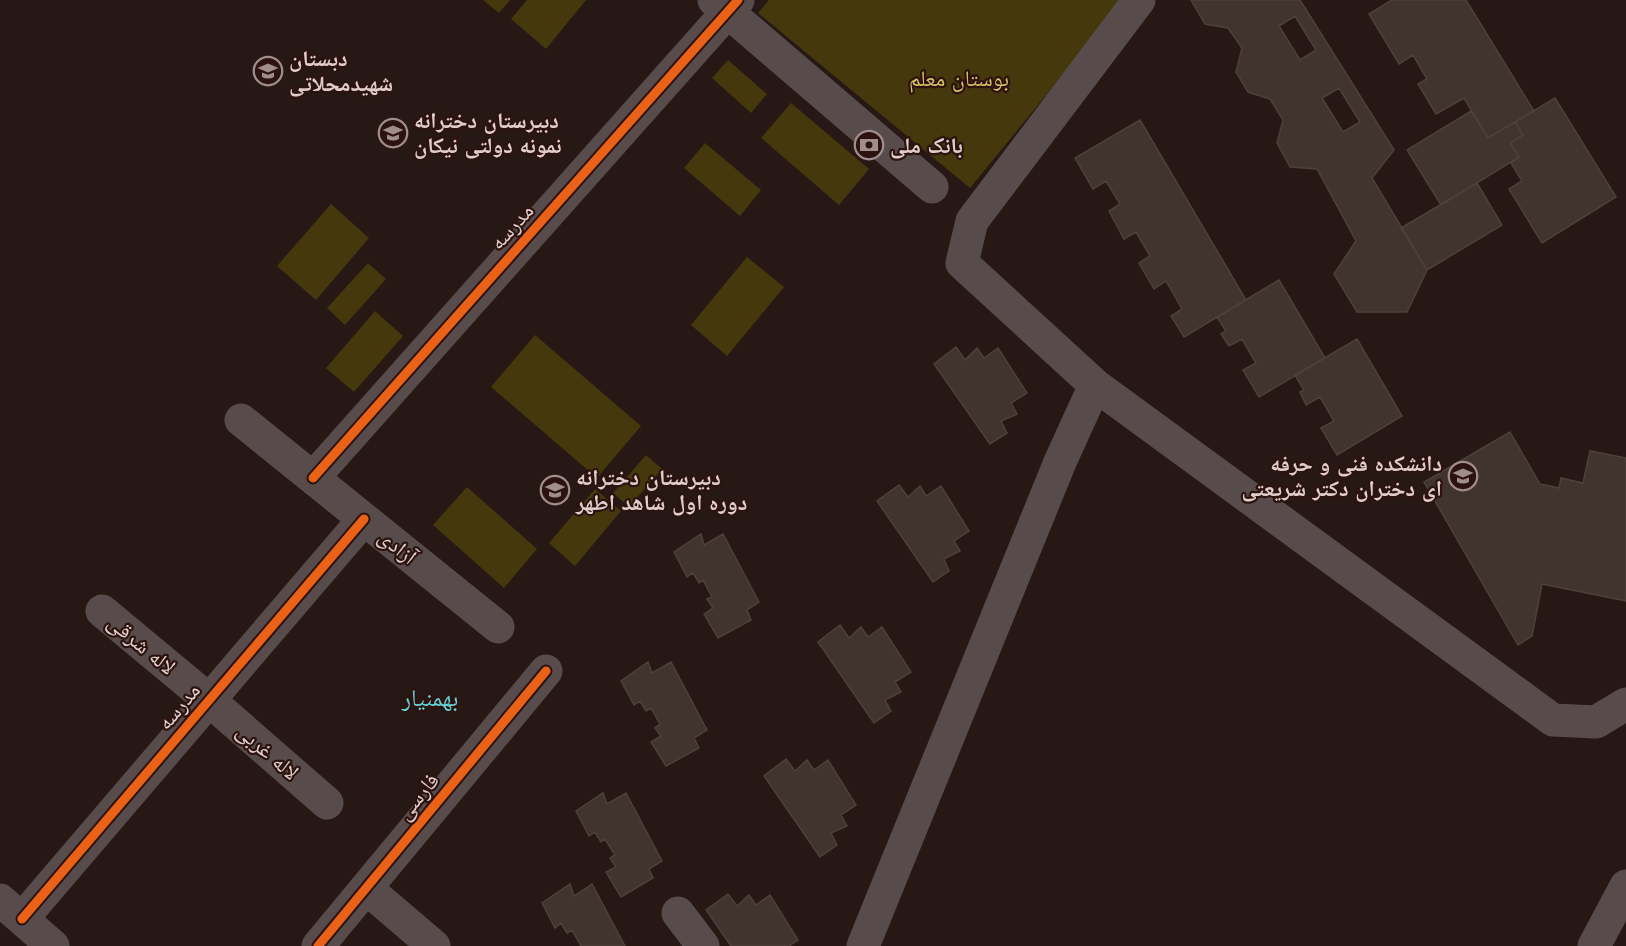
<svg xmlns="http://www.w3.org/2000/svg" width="1626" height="946" font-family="Jost,'Noto Naskh Arabic',sans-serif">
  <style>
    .green { fill: #44380c }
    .building { fill: #41332d; stroke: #4d413c; stroke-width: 1.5; fill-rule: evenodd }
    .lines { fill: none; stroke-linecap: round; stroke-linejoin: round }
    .minor { stroke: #574c4b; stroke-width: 33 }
    .cycleway-casing { stroke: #2d1310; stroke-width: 13 }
    .cycleway { stroke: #ea6118; stroke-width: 9 }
    .labels { text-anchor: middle; stroke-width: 4.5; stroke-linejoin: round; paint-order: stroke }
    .poi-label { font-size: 22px; font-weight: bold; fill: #e1cecb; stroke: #2d1310; text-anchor: start }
    .park-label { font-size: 22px; fill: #d6c066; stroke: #2d1310 }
    .street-label { font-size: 22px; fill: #e1cecb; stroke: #2d1310 }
    .neighbourhood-label { font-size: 24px; fill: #65d2d5; stroke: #2d1310 }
  </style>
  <rect width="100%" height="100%" fill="#271816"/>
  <!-- green -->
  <path class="green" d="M483 0H510L499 13Z
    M527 0H586L546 49 511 19Z
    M769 0H1124L970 188 758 13Z
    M728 60 767 94 751 113 712 78Z
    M791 103 869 169 839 205 761 138Z
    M705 143 761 190 740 216 684 168Z
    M331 204 369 238 316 300 277 266Z
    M747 257 784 287 727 356 691 325Z
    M368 263 386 279 345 325 327 308Z
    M375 311 403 336 354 392 326 368Z
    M535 335 641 426 597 478 491 387Z
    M646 455 662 469 629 507 613 493Z
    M467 487 537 549 504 588 433 525Z
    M595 489 621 511 575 566 549 543Z"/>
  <!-- building -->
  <path class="building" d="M1191 0H1300L1394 150 1372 178 1427 270 1407 312H1357L1334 274 1356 241 1317 169 1290 167 1277 143 1283 120 1270 99 1248 92 1236 72 1242 48 1228 28 1205 24ZM1295 16 1316 50 1300 60 1279 26ZM1339 88 1360 122 1343 132 1322 98Z
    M1392 0H1466L1534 111 1488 138 1464 98 1436 114 1418 84 1427 79 1413 55 1399 64 1369 14Z
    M1555 98 1616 197 1542 243 1509 189 1522 181 1511 163 1519 157 1510 143 1523 135 1515 122Z
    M1471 111 1488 138 1515 122 1523 135 1510 143 1519 157 1441 205 1407 150Z
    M1140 120 1246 300 1184 337 1171 316 1182 309 1166 281 1154 289 1139 263 1150 256 1136 232 1124 239 1109 211 1120 204 1106 181 1093 189 1075 158Z
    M1477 183 1502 225 1427 270 1401 228Z
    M1279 280 1325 358 1259 397 1243 370 1256 363 1242 339 1229 346 1221 334 1226 331 1217 317Z
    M1357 339 1402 416 1337 455 1321 428 1334 421 1320 397 1306 405 1300 392 1304 390 1295 375Z
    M956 347 965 360 977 348 984 358 998 348 1027 393 1011 403 1017 414 1001 421 1007 433 990 444 934 364Z
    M1510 432 1540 484 1559 488 1561 478 1583 483 1590 451 1626 458V601L1542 584 1532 636 1518 645 1424 482Z
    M899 485 908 497 920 486 926 496 941 486 969 531 954 541 960 551 944 559 949 571 933 582 877 501Z
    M701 534 704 545 723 534 759 602 747 610 751 620 718 638 704 614 713 608 707 599 712 597 703 580 699 583 693 573 687 577 674 552Z
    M840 625 849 638 861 627 868 637 882 627 911 672 895 682 901 692 885 700 891 711 874 723 818 642Z
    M648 662 652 673 671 662 707 730 694 738 699 748 666 766 651 742 661 736 655 728 660 724 651 708 646 711 640 701 634 705 621 681Z
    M786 759 795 771 807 760 814 770 828 760 856 805 841 815 847 826 831 833 837 845 820 857 764 776Z
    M603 793 607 804 626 793 662 861 649 869 653 878 621 897 606 872 616 867 610 858 615 855 605 839 601 842 595 832 589 836 576 811Z
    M570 884 574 896 592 884 625 946H581L572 930 567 933 561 923 555 928 542 903Z
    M728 894 737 906 749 895 756 905 770 895 798 940 789 946H731L706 910Z"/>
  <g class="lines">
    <!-- minor -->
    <path class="minor" d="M714 0 932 187
      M1139 0 972 221 962 263 1095 385 1553 720 1596 722 1626 704
      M241 420 498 627
      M313 478 738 0
      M102 611 209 700 327 803
      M366 888 434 946
      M0 900 53 946
      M678 913 703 946
      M22 919 364 519
      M318 946 546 671
      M863 946 1060 462 1095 385
      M1594 946 1626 886"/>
    <!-- cycleway casing -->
    <g class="cycleway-casing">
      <path id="cycleway" d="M313 478 738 0
        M22 919 364 519
        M318 946 546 671"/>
    </g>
    <!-- cycleway -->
    <use href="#cycleway" class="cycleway"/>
  </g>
  <!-- icons -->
  <defs>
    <g id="school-ring" transform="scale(1.5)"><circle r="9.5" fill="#2d1310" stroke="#a08e8c" stroke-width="1.5"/><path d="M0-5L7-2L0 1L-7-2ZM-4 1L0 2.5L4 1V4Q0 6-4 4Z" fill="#a08e8c"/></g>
    <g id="bank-ring" transform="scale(1.5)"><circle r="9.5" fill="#2d1310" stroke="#a08e8c" stroke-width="1.5"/><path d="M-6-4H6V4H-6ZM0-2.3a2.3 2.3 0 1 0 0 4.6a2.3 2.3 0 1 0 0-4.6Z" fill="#a08e8c"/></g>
    <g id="university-ring" transform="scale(1.5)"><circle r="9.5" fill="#2d1310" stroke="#a08e8c" stroke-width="1.5"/><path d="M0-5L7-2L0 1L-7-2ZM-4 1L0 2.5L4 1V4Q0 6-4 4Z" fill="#a08e8c"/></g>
  </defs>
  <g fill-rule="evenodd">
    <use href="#school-ring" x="268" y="71"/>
    <use href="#school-ring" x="393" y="133"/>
    <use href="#bank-ring" x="869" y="145"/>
    <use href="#university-ring" x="1463" y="476"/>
    <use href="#school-ring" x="555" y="490"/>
  </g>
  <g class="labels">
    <!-- poi labels -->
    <g class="poi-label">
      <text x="289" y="66">دبستان<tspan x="289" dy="25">شهیدمحلاتی</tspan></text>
      <text x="414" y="128">دبيرستان دخترانه<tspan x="414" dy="25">نمونه دولتی نيکان</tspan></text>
      <text x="890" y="153">بانک ملی</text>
      <text x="1442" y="471" text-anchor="end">دانشکده فنی و حرفه<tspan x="1442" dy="25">ای دختران دکتر شریعتی</tspan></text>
      <text x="576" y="485">دبیرستان دخترانه<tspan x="576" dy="25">دوره اول شاهد اطهر</tspan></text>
    </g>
    <!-- park labels -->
    <g class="park-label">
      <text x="959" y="86">بوستان معلم</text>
    </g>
    <!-- street labels -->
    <g class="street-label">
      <text transform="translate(511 226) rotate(-48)" y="8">مدرسه</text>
      <text transform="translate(398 546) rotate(39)" y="8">آزادی</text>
      <text transform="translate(142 644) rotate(40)" y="8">لاله شرقی</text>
      <text transform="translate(178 706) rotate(-50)" y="8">مدرسه</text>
      <text transform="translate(268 751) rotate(41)" y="8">لاله غربی</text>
      <text transform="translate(417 796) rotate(-50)" y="8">فارسی</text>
    </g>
    <!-- neighbourhood labels -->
    <g class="neighbourhood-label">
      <text x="430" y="706">بهمنیار</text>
    </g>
  </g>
</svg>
